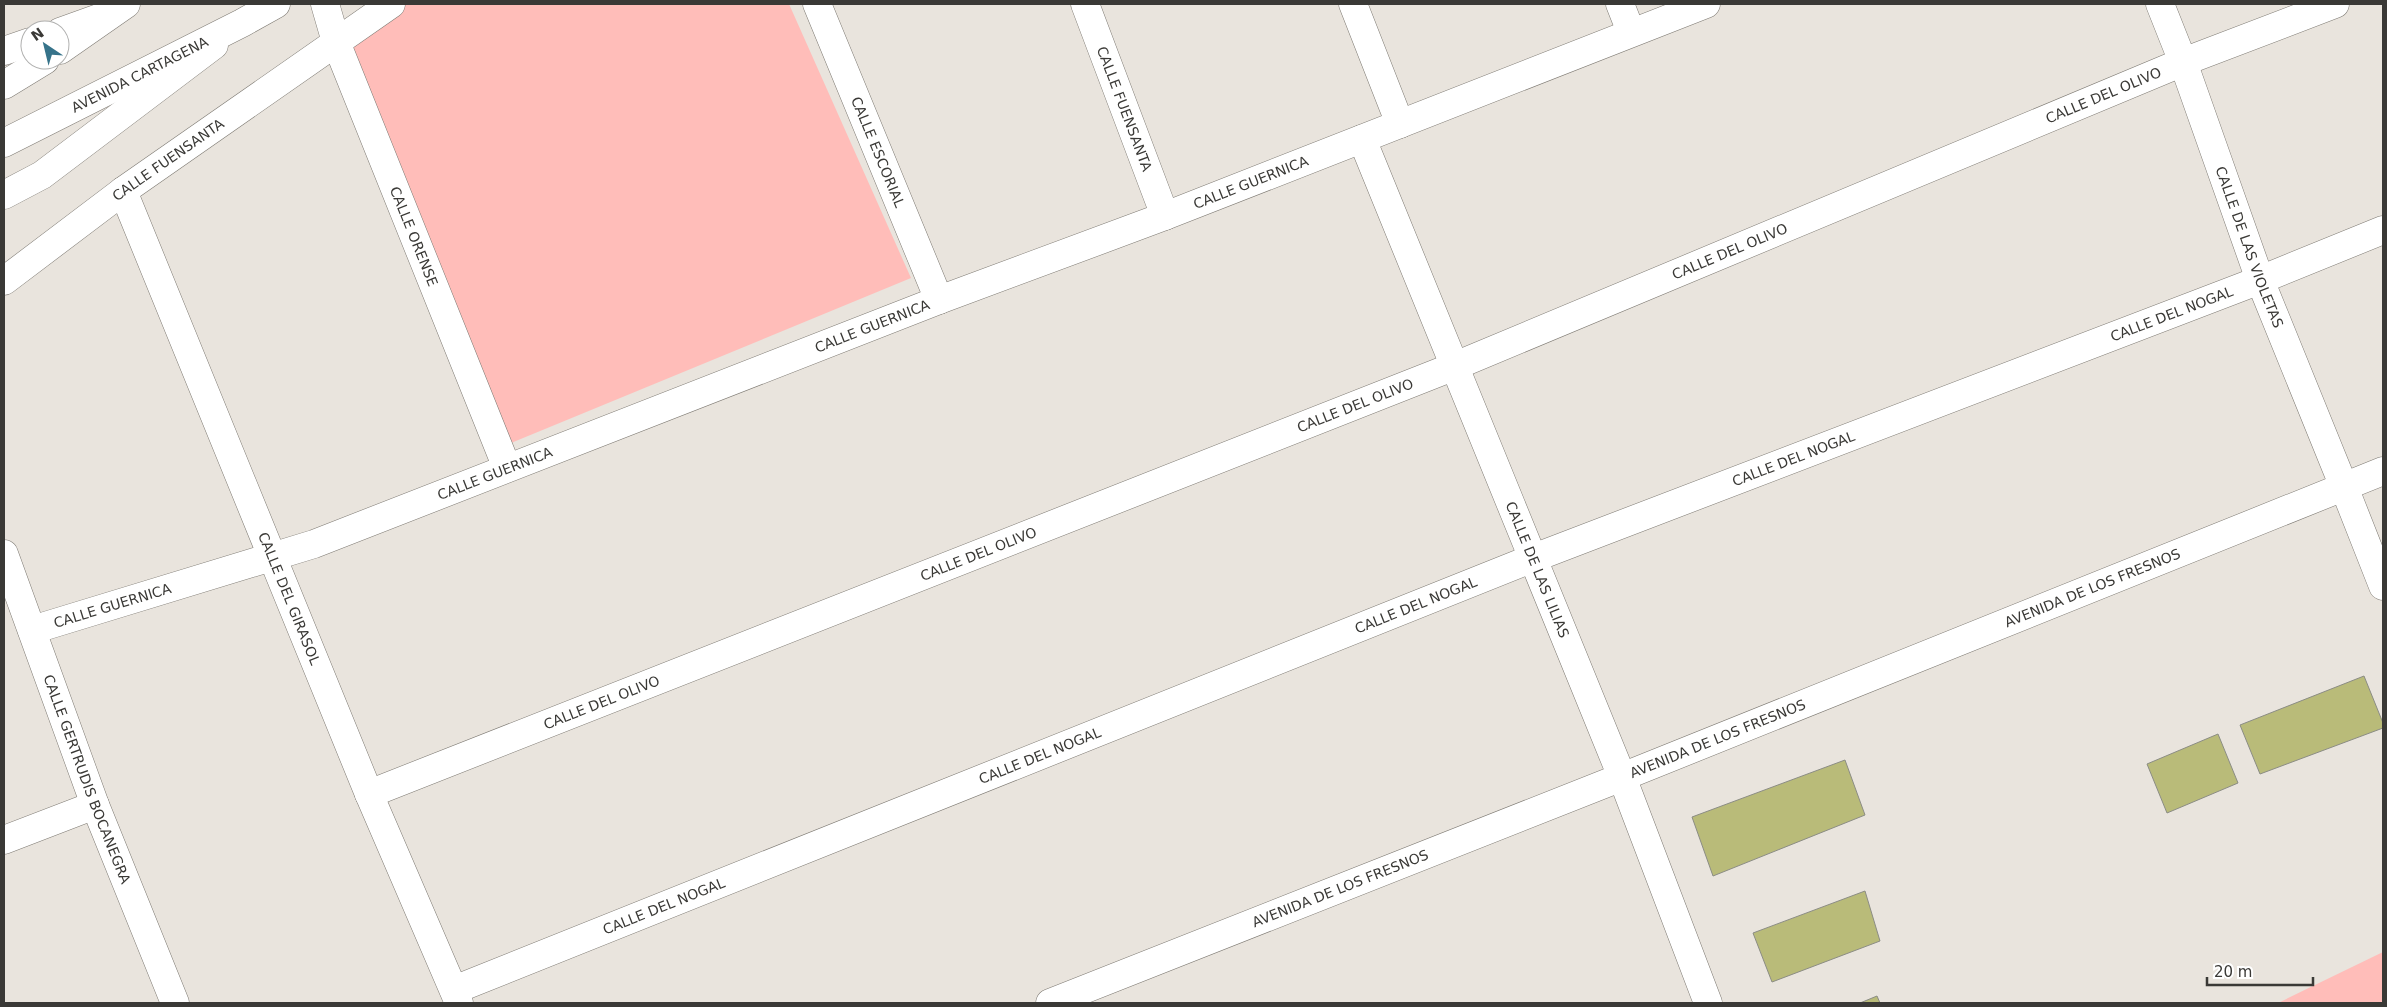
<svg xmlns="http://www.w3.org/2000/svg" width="2387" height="1007" font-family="'DejaVu Sans',sans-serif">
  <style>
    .green { fill: #ffbdb9 }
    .building { fill: #b9bb79; stroke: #8b8c84 }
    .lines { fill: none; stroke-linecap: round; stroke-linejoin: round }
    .minor-casing { stroke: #7e7a73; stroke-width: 29 }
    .tertiary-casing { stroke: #7e7a73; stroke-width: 29 }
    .minor { stroke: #fff; stroke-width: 28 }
    .tertiary { stroke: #fff; stroke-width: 28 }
    .labels { text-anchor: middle; stroke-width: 4; stroke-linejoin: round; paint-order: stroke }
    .street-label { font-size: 14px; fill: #3a3936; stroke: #fff }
  </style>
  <rect width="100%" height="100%" fill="#e9e4dd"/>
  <!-- green -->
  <path class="green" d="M404 4H789L911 278 511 443 345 45Z
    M2383 952V1003H2278Z"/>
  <!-- building -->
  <path class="building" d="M2364 676 2383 723V728L2260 774 2240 725Z
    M2218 734 2238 783 2167 813 2147 764Z
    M1845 760 1865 815 1713 876 1692 817Z
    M1865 891 1880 941 1772 982 1753 933Z
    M1877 996 1880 1003H1860Z"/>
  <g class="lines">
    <!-- minor casing -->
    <g class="minor-casing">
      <g id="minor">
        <path id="s1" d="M325 4 336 42 507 468"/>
        <path id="s2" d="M817 4 939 300"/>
        <path id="s3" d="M1085 4 1165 216"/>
        <path d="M1353 4 1400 124"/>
        <path d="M1620 4 1631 32"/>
        <path id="s4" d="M2160 4 2183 62 2260 280 2344 487"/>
        <path d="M60 32 99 18"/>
        <path d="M4 51 30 42"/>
        <path id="s5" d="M1362 139 1622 777 1708 1003"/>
        <path id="s6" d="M123 191 369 794 459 1003"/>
        <path d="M4 195 42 175 214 45"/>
        <path id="s7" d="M4 281 123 191 391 4"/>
        <path id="s8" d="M4 554 95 805 175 1003"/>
        <path id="s9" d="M32 630 314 544 939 300 1165 216 1706 4"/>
        <path id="s10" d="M369 794 1455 366 2183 62 2335 4"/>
        <path d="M4 840 95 805"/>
        <path id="s11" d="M454 990 1531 559 2260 280 2383 230"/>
      </g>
    </g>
    <!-- tertiary casing -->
    <g class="tertiary-casing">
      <g id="tertiary">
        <path d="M60 50 126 4"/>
        <path d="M4 85 45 60"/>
        <path id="s12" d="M4 143 242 23 276 4"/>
        <path d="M2344 487 2383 586"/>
        <path id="s13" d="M1050 1003 1622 777 2383 471"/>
      </g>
    </g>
    <!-- minor -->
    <use href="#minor" class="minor"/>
    <!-- tertiary -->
    <use href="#tertiary" class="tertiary"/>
  </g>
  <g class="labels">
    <!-- street labels -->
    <g class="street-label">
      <text dy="5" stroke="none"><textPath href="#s12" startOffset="152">AVENIDA CARTAGENA</textPath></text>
      <text dy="5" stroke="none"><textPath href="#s10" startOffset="1870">CALLE DEL OLIVO</textPath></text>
      <text dy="5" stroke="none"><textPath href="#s3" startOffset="112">CALLE FUENSANTA</textPath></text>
      <text dy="5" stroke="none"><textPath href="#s2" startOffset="160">CALLE ESCORIAL</textPath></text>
      <text dy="5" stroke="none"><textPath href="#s7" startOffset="204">CALLE FUENSANTA</textPath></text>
      <text dy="5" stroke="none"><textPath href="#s9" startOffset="1299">CALLE GUERNICA</textPath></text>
      <text dy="5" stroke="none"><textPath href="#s1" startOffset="249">CALLE ORENSE</textPath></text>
      <text dy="5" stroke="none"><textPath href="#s4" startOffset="259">CALLE DE LAS VIOLETAS</textPath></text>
      <text dy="5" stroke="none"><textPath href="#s10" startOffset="1465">CALLE DEL OLIVO</textPath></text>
      <text dy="5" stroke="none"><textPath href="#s11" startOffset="1846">CALLE DEL NOGAL</textPath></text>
      <text dy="5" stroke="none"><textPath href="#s9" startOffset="894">CALLE GUERNICA</textPath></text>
      <text dy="5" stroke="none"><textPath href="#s10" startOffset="1060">CALLE DEL OLIVO</textPath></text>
      <text dy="5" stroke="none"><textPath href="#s11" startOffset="1441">CALLE DEL NOGAL</textPath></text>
      <text dy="5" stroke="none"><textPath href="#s9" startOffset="489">CALLE GUERNICA</textPath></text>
      <text dy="5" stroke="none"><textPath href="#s10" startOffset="655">CALLE DEL OLIVO</textPath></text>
      <text dy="5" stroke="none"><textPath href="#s5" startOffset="465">CALLE DE LAS LILIAS</textPath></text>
      <text dy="5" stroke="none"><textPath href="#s13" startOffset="1122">AVENIDA DE LOS FRESNOS</textPath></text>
      <text dy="5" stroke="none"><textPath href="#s6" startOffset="440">CALLE DEL GIRASOL</textPath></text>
      <text dy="5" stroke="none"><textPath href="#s9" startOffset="84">CALLE GUERNICA</textPath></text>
      <text dy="5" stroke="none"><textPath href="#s11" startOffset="1036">CALLE DEL NOGAL</textPath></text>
      <text dy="5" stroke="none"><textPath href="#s10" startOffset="250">CALLE DEL OLIVO</textPath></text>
      <text dy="5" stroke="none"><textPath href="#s13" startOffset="718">AVENIDA DE LOS FRESNOS</textPath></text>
      <text dy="5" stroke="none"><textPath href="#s11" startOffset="631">CALLE DEL NOGAL</textPath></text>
      <text dy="5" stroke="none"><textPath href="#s8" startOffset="240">CALLE GERTRUDIS BOCANEGRA</textPath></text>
      <text dy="5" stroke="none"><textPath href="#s13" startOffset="312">AVENIDA DE LOS FRESNOS</textPath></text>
      <text dy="5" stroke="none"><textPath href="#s11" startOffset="226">CALLE DEL NOGAL</textPath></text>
    </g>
  </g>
  <!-- border -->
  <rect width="2387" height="1007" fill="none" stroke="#3a3936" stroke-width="10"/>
  <!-- north arrow -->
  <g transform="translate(45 45) rotate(325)"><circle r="24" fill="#ffffff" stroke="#b0b0af"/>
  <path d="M0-4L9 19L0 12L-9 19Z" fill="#36738a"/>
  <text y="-8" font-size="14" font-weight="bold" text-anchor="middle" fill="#3a3936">N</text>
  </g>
  <!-- scale -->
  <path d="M2207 977v8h106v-8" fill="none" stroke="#3a3936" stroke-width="2.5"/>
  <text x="2214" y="977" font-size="15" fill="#3a3936" stroke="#ffffff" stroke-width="4" paint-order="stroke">20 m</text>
</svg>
